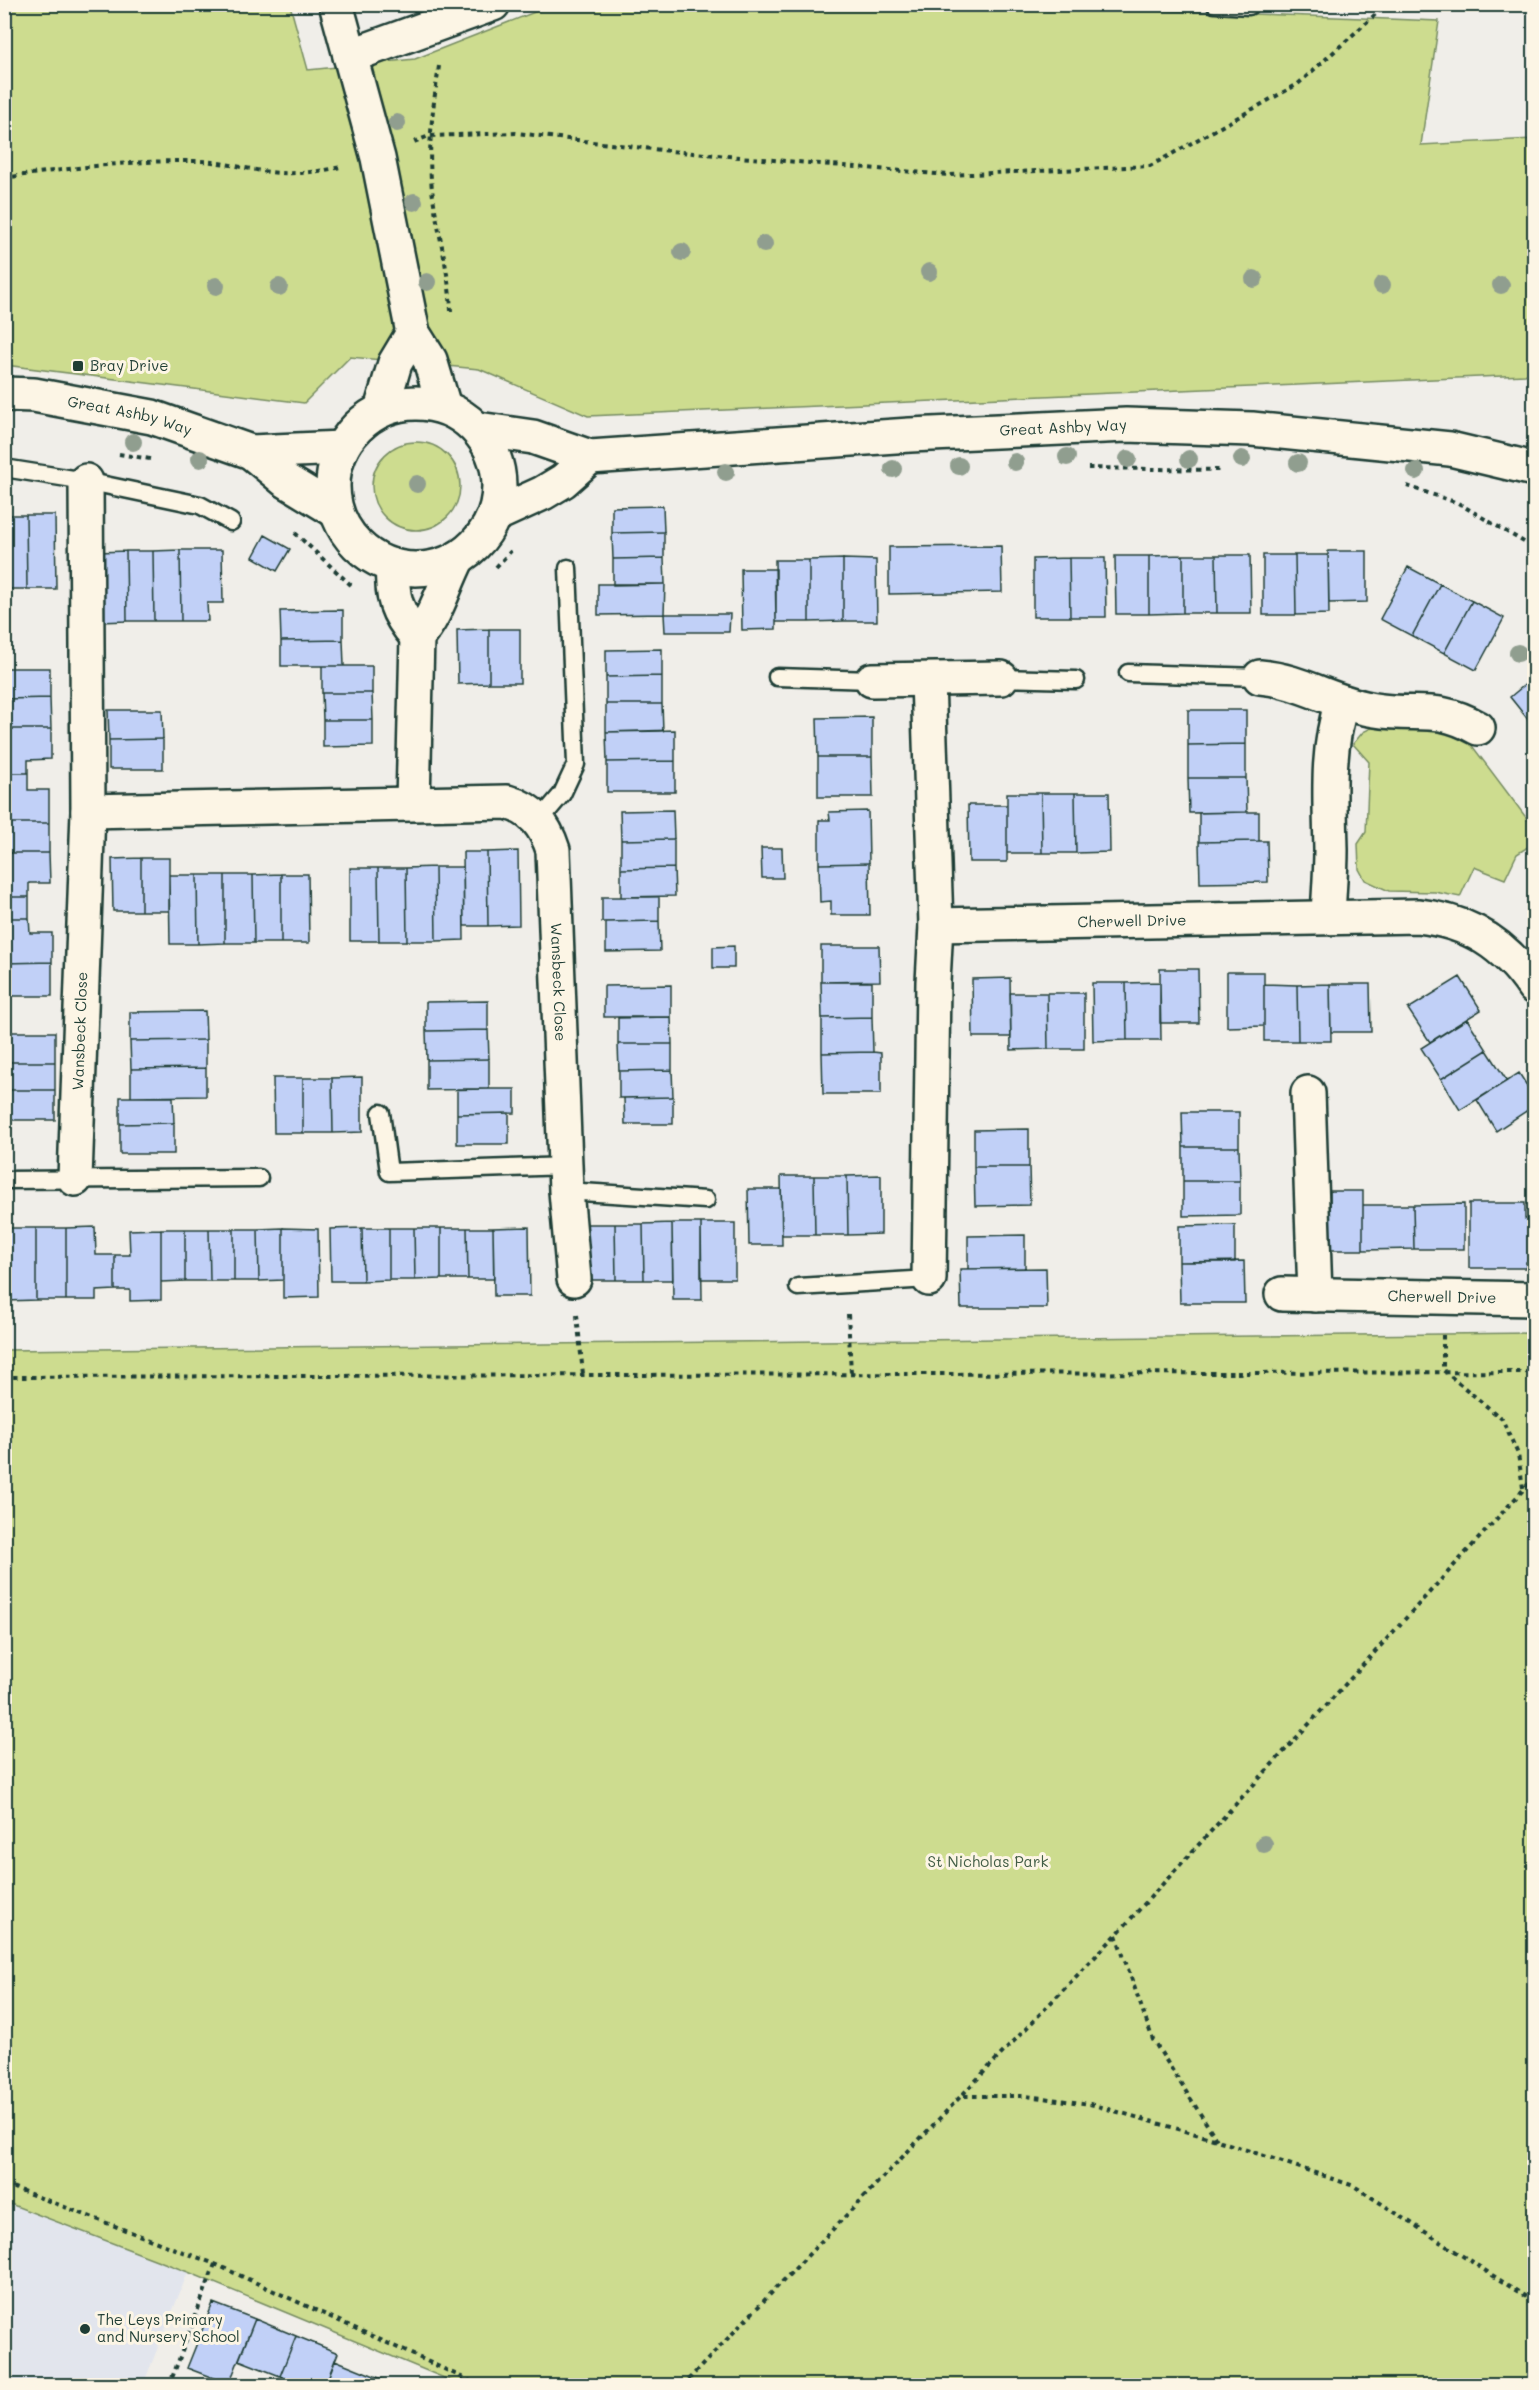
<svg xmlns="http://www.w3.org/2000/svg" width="1539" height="2390" font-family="Mali,sans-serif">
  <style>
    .built { fill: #e2e5ed }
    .green { fill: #cddc8f; stroke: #768c62; stroke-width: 1.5 }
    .building { fill: #c1d0f7; stroke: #1f3d34; stroke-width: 1.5 }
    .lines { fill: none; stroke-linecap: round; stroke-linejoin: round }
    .service-casing { stroke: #1f3d34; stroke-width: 21 }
    .minor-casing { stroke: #1f3d34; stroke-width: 38 }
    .tertiary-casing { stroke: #1f3d34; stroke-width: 38 }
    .path { stroke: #1f3d34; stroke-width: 4; stroke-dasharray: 4.5 4.5; stroke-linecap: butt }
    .service { stroke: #fcf5e5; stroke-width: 16 }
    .minor { stroke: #fcf5e5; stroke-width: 33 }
    .tertiary { stroke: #fcf5e5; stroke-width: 33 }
    .tree { fill: #909e8f }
    .poi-dot { fill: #1f3d34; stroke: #fcf5e5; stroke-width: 2 }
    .labels { text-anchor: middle; stroke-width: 6; stroke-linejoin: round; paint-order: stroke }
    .poi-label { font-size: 15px; fill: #1f3d34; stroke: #fcf5e5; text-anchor: start }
    .street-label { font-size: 15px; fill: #1f3d34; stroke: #fcf5e5 }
    .park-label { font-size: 15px; fill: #425d46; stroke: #fcf5e5 }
  </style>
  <rect width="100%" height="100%" fill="#f0eee9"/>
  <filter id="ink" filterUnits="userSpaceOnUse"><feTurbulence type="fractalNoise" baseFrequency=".0167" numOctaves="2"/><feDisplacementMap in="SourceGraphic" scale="12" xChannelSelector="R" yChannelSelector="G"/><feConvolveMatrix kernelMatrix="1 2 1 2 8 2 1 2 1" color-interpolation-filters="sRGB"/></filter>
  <g filter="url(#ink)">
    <!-- built -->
    <path class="built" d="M4 2202 188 2272 143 2385H5Z"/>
    <!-- green -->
    <path class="green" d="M555 4H1090L1095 8 1439 21 1421 145 1534 139V370L1525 375 588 416 479 369 350 357 304 403 5 365V5H290L308 70 415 59Z
      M372 486a44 44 0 1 1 88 0a44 44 0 1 1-88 0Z
      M1373 727 1440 729 1459 736 1470 743 1534 828V843L1517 854 1505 879 1474 867 1460 897 1435 892 1389 891 1365 880 1359 869 1358 844 1366 832 1369 762 1353 744 1363 732Z
      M1534 1333V2385H461L188 2272 5 2202V1350Z"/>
    <!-- building -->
    <path class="building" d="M663 506 664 532 612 533V507Z
      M4 515H26L27 589H4Z
      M26 515H55L56 589H27Z
      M664 532V558L613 559 612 533Z
      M265 535 290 549 277 571 253 557Z
      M1001 546 1002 592 889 594V547Z
      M180 550 181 621H154L153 551Z
      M180 550H222L223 603H207L208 621H181Z
      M126 551 127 621 100 622 99 552Z
      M126 551H153L154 621H127Z
      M1328 551H1367V602L1329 603Z
      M1183 555H1216L1217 613H1183Z
      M1183 555V613L1149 614V556Z
      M1216 555H1250L1251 613H1217Z
      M1263 555H1295L1296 615H1263Z
      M1295 555H1328L1329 614 1296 615Z
      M1115 556H1149V614H1116Z
      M664 558 665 584 613 585V559Z
      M1069 558H1105L1106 617H1070Z
      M1069 558 1070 617H1033V559Z
      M843 559 876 560 877 621H843Z
      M843 559V621L809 622V560Z
      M775 560H809V622H776Z
      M1408 567 1440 584 1412 636 1380 619Z
      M741 569H776V629L742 630Z
      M598 584H665L664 614 598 615Z
      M1440 584 1472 601 1444 653 1412 636Z
      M1472 601 1504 618 1476 670 1444 653Z
      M343 610V640L281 641 280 611Z
      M664 614H730L729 632H665Z
      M489 629V683L458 684 457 630Z
      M489 629H520V683H489Z
      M343 640 344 666H281V641Z
      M662 649V676L606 677V650Z
      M322 666H372V693H322Z
      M4 668H50V698L4 699Z
      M662 676V704H606V677Z
      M1534 677V727L1510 697Z
      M322 693H372L373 720H323Z
      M50 698 51 729H4V699Z
      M606 704H662L663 731 606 732Z
      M108 710H162L163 739 109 740Z
      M1188 710H1246V744L1188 745Z
      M872 717V757H818L817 718Z
      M323 720H373V746L323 747Z
      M4 729H51V759L28 760V773H4Z
      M675 730V761L607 762 606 732Z
      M163 739V769H109V740Z
      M1246 744V778H1188V745Z
      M818 757H872L873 797H818Z
      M675 761V792H607V762Z
      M4 773H28V790H49V823H4Z
      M1188 778H1246L1247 812 1189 813Z
      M1007 793H1041L1042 853H1007Z
      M1041 793H1075L1076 853H1042Z
      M1075 793H1109L1110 852 1076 853Z
      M968 805H1007V862H969Z
      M673 810 674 839 621 840 620 811Z
      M868 811 869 863 819 864V820H830L829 812Z
      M1247 812H1259V841L1199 842V813Z
      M4 823H49V853H4Z
      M674 839V868L621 869V840Z
      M1259 841H1267L1268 882 1200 883 1199 842Z
      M761 848H782L783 878H762Z
      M518 851 519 925 488 926 487 852Z
      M463 852H487L488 926H464Z
      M4 853H49L50 883H29V897H4Z
      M141 858V911H113L112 859Z
      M141 858H169V911H141Z
      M869 863 870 915H831V901L820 902 819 864Z
      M435 867 436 941H407L406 868Z
      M435 867H463L464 940 436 941Z
      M350 868H378L379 941H350Z
      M378 868H406L407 941H379Z
      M674 868 675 896 621 897V869Z
      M281 874V943H254L253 875Z
      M281 874H308L309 943H281Z
      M169 875H197L198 944H170Z
      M197 875H225V943L198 944Z
      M225 875H253L254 943H225Z
      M4 897H29V918H4Z
      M602 897H659V921L602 922Z
      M4 918H29L30 933H52V962L4 963Z
      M659 921 660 951 606 952V922Z
      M734 946V968H713V947Z
      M821 946H879L880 981 821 982Z
      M52 962V996H4V963Z
      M1160 969H1198L1199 1023H1160Z
      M1227 972H1264V1026L1227 1027Z
      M1460 977 1481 1010 1430 1042 1408 1009Z
      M1010 978 1011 1037H973L972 979Z
      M821 982H872V1017L822 1018Z
      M1160 982 1161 1040H1127L1126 983Z
      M1092 983H1126L1127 1040 1093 1041Z
      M1264 984 1297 985 1298 1041H1264Z
      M1330 984H1370L1371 1032H1331Z
      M1330 984 1331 1041H1298L1297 985Z
      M671 985V1017H604V986Z
      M1010 993H1047L1048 1049 1011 1050Z
      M1047 993H1084V1049H1048Z
      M488 1001V1030L426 1031V1002Z
      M205 1011 206 1040 130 1041V1012Z
      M671 1017 672 1044H618V1018Z
      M872 1017 873 1052 822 1053V1018Z
      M1467 1019 1487 1050 1441 1079 1421 1048Z
      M488 1030 489 1059 427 1060 426 1031Z
      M4 1032H55V1062H4Z
      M206 1040V1068L131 1069 130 1041Z
      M618 1044H672V1070L619 1071Z
      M1487 1050 1507 1081 1460 1110 1441 1079Z
      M873 1052 881 1053V1094H823L822 1053Z
      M489 1059V1089L427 1090V1060Z
      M4 1062H55V1090H4Z
      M206 1068V1096L131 1097V1069Z
      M672 1070 673 1097 619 1098V1071Z
      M1519 1073 1534 1097V1106L1496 1131 1477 1100Z
      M362 1077V1132L333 1133 332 1078Z
      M273 1078H303V1133H274Z
      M303 1078H332L333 1133H303Z
      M457 1089H515V1113L457 1114Z
      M4 1090H55V1120H4Z
      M120 1097H173L174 1123 120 1124Z
      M673 1097V1124H625L624 1098Z
      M1182 1112H1239V1147H1183Z
      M509 1113V1144H457V1114Z
      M174 1123V1154H120V1124Z
      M1029 1129V1167H974V1130Z
      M1183 1147H1239L1240 1181H1183Z
      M974 1167H1029L1030 1205 975 1206Z
      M881 1175V1234L848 1235 847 1176Z
      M781 1176H814L815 1235H782Z
      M814 1176H847L848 1235H815Z
      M1183 1181H1240V1215L1183 1216Z
      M748 1189H781L782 1245H749Z
      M1330 1191H1363V1250H1330Z
      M1469 1203H1525V1219H1534V1262H1526V1268H1469Z
      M1464 1204V1249H1414L1413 1205Z
      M1363 1205H1413L1414 1249 1363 1250Z
      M672 1223 673 1280H644L643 1224Z
      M672 1223H701L702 1300H673Z
      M701 1223H735V1279H701Z
      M582 1224H615L616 1280H583Z
      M615 1224H643L644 1280H616Z
      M1235 1225V1262H1179V1226Z
      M95 1227 96 1255H115V1290L96 1291V1300H66V1228Z
      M529 1227 530 1296H494L493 1228Z
      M4 1228H6V1301H4Z
      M6 1228H36V1300L6 1301Z
      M36 1228H66V1300H36Z
      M283 1228 318 1229 319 1297 283 1298Z
      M283 1228V1280L259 1281 258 1229Z
      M362 1228 363 1281H331L330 1229Z
      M362 1228H389V1280L363 1281Z
      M389 1228H414L415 1280H389Z
      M414 1228H441V1279L415 1280Z
      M441 1228H467L468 1279H441Z
      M467 1228H493L494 1279H468Z
      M161 1229V1300L130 1301V1290H115V1255H130L129 1230Z
      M161 1229H185V1281L161 1282Z
      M185 1229H209L210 1281H185Z
      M209 1229H234V1281H210Z
      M234 1229H258L259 1281H234Z
      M1025 1235V1268L968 1269V1236Z
      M1244 1261 1245 1303H1180L1179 1262Z
      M1046 1268 1047 1308H961L960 1269Z
      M213 2303 255 2319 229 2384 187 2368Z
      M255 2319 296 2336 280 2376 239 2360Z
      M296 2336 338 2353 325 2386H303L280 2376Z
      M335 2360 377 2377 374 2386H325Z
      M377 2377 397 2386H374Z"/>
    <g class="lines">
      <!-- service casing -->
      <g class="service-casing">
        <path id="service" d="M1215 4 1249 6
          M4 468 86 481 200 505 231 522
          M1128 673 1260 677
          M777 677 872 680
          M1001 678 1076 680
          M539 821 562 794 576 764 568 568
          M381 1113 389 1172 567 1166
          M4 1180 259 1178
          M566 1191 706 1200
          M798 1287 929 1279"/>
      </g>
      <!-- minor casing -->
      <g class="minor-casing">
        <g id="minor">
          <path d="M336 4 378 158 413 333 430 360 444 407"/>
          <path d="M350 56 493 4"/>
          <path d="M381 410 395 363 413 333"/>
          <path d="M393 566C391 597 396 613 417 637"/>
          <path d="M1260 677C1301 680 1334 704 1375 710 1418 717 1435 704 1478 728"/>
          <path d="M872 680 1001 678"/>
          <path d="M928 680 936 925 933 982 929 1279"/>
          <path d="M413 803 417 637C437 616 444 585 458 558"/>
          <path id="s1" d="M88 811 507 802C532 809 545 825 553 850L566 1191 574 1279"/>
          <path d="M1328 915C1329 894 1331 872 1331 850 1330 799 1326 750 1342 702"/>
          <path id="s2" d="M936 925 1418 916C1469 921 1506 945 1534 987"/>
          <path d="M1308 1093 1315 1295"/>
          <path id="s3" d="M75 1179 88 811 86 481"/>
          <path id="s4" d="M1282 1294 1534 1299"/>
        </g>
      </g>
      <!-- tertiary casing -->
      <g class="tertiary-casing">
        <g id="tertiary">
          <path id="s5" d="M4 394 34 395 152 417 251 452 285 480 336 511"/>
          <circle cx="416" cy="486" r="83"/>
          <path id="s6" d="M478 429 533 437 590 457 910 435 1126 425 1252 429 1450 449 1534 469"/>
          <path d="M251 452 342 448"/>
          <path d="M495 515 543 493 563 481 590 457"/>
        </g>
      </g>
      <!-- path -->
      <path class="path" d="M1524 4 1534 14
        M439 66C433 107 427 147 432 189 437 230 449 269 451 311
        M414 142 429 136 516 133 670 151 948 175 1150 166 1298 84 1387 4
        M4 178C70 168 134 160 201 161 223 162 246 169 269 172 294 175 317 172 341 167
        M119 454 150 459
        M1088 468 1219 470
        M1407 486 1458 503 1534 548
        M295 533 353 587
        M496 567 511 551
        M848 1314 851 1373
        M577 1315 583 1374
        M1443 1335V1370L1502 1419 1518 1454 1523 1488
        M4 1377 1534 1372
        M1116 1935 1153 2040 1217 2140
        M964 2096H1026L1090 2104 1217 2140 1354 2186 1534 2302
        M4 2184 215 2264 481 2386
        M169 2386 215 2264
        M682 2386 1116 1935 1534 1478"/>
      <!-- service -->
      <use href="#service" class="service"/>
      <!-- minor -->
      <use href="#minor" class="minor"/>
      <!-- tertiary -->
      <use href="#tertiary" class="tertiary"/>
    </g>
    <!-- trees -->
    <g class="tree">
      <circle cx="397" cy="123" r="9"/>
      <circle cx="414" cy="202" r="9"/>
      <circle cx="764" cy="244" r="9"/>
      <circle cx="682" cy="252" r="9"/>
      <circle cx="929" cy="272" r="9"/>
      <circle cx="1254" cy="279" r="9"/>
      <circle cx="427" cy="282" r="9"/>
      <circle cx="1382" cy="285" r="9"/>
      <circle cx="1501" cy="285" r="9"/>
      <circle cx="216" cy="286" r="9"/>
      <circle cx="279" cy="287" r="9"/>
      <circle cx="133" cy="442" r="9"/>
      <circle cx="1067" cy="457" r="9"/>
      <circle cx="200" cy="459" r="9"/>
      <circle cx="1128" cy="459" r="9"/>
      <circle cx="1189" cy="459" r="9"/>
      <circle cx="1242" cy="459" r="9"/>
      <circle cx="1015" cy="462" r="9"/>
      <circle cx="1298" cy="463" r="9"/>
      <circle cx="959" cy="466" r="9"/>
      <circle cx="893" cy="469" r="9"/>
      <circle cx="1416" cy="471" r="9"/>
      <circle cx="726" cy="472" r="9"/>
      <circle cx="417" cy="484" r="9"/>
      <circle cx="1518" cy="653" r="9"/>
      <circle cx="1264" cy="1844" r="9"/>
    </g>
  </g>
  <!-- markers -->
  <g class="poi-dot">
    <rect x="72" y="360" width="12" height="12" rx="3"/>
    <circle cx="85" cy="2329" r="6"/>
  </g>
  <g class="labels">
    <!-- poi labels -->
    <g class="poi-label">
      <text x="90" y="371">Bray Drive</text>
      <text x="97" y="2325">The Leys Primary<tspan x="97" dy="17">and Nursery School</tspan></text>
    </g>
    <!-- street labels -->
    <g class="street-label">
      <text dy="5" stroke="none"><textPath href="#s5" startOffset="128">Great Ashby Way</textPath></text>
      <text dy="5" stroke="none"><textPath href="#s6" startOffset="590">Great Ashby Way</textPath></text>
      <text dy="5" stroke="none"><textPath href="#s2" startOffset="196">Cherwell Drive</textPath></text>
      <text dy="5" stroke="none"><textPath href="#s1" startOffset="621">Wansbeck Close</textPath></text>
      <text dy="5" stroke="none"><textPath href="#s3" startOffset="148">Wansbeck Close</textPath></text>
      <text dy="5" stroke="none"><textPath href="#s4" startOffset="160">Cherwell Drive</textPath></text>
    </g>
    <!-- park labels -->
    <g class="park-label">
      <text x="988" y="1867">St Nicholas Park</text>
    </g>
  </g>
  <!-- margin -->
  <rect width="1539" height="2390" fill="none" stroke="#fcf5e5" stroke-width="24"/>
  <rect x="12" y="12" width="1515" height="2366" fill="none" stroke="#1f3d34" stroke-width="2" filter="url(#ink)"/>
</svg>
